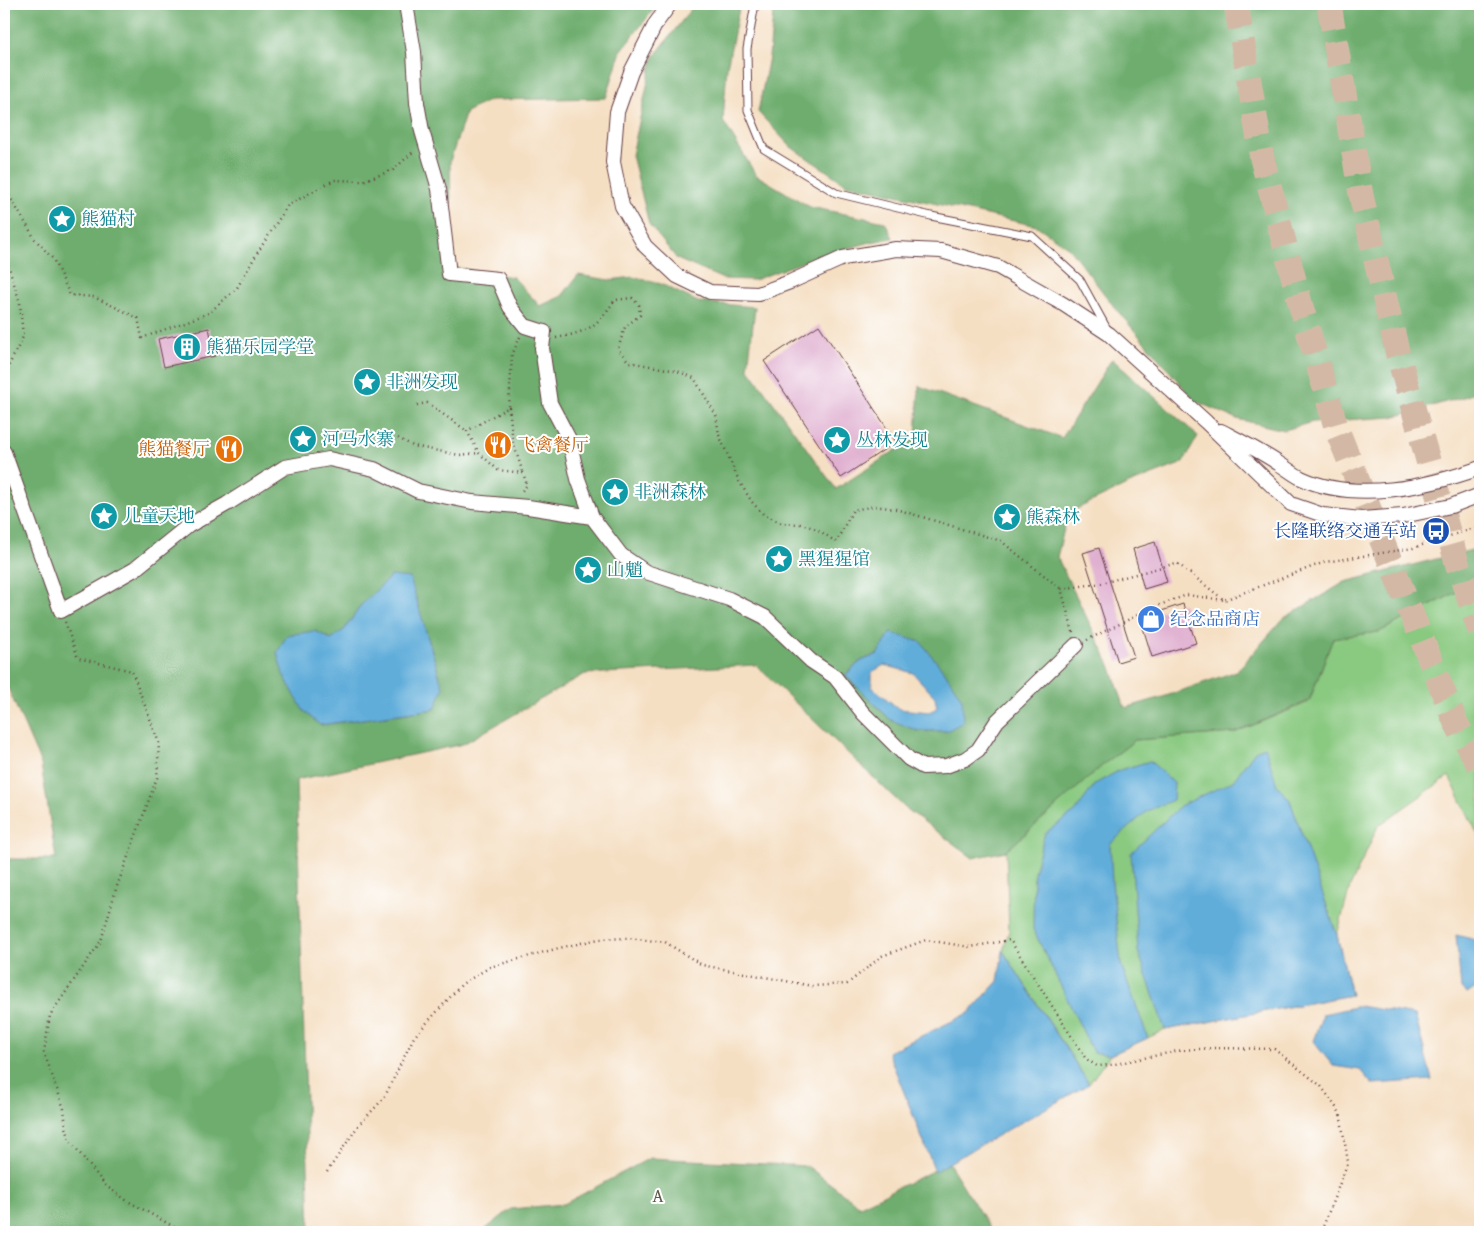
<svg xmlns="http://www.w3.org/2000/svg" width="1484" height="1236" font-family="'Gentium Book Plus','Noto Serif SC',serif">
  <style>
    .green { fill: #89c980; stroke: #6a7456 }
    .forest { fill: #6ead6e; stroke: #5c664c; fill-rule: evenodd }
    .water { fill: #61adda; stroke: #566682; fill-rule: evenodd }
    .building { fill: #e0b0d0 }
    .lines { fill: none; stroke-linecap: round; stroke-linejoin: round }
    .highway-tunnel { stroke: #d3b9a5; stroke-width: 25; stroke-dasharray: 25 12; stroke-linecap: butt }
    .lane-casing { stroke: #643c42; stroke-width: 9 }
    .street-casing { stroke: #643c42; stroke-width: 16 }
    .path { stroke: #643c42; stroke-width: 2.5; stroke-dasharray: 1 4; stroke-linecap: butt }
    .lane { stroke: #fff; stroke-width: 7 }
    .street { stroke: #fff; stroke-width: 14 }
    .labels { text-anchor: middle; stroke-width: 4; stroke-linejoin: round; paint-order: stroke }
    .culture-label { font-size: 18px; fill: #0d838f; stroke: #fff; text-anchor: start }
    .food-label { font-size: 18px; fill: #c56008; stroke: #fff; text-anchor: start }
    .transit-label { font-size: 18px; fill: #164399; stroke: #fff; text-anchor: end }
    .shop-label { font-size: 18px; fill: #366cbe; stroke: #fff; text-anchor: start }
    .park-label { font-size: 18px; fill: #605a49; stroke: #fff }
  </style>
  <rect width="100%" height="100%" fill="#fff"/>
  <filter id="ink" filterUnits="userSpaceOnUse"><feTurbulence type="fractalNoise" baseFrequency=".02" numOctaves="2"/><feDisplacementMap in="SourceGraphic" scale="10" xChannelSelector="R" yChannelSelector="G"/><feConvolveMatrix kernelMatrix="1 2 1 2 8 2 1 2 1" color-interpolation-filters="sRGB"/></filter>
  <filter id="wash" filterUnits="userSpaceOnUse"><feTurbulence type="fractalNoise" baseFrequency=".0096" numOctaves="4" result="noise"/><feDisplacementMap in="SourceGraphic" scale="20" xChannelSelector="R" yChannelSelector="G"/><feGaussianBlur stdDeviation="1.12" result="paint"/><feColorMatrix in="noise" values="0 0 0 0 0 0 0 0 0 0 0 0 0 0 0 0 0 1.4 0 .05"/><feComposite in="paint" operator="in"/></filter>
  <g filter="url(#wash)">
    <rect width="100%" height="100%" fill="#f5dfc3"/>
    <!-- green -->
    <path class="green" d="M1480 580V839L1449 776 1378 826 1350 887 1337 935 1351 995 1165 1030 1110 1055 1089 1084 1003 951 1009 931 1006 851 1104 764 1135 740 1234 733 1309 702 1333 638 1379 632Z"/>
    <!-- forest -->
    <path class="forest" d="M4 4H658L621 51 606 98 490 100 466 112 450 161 452 267 513 277 540 306 562 296 578 275 610 280 633 277 661 284 698 302 755 307 748 368 836 489 916 437 919 386 1062 438 1112 359 1198 436 1183 463 1129 484 1068 513 1057 557 1110 665 1125 708 1166 696 1237 671 1284 618 1345 582 1480 548V580L1379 632 1333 638 1309 701 1234 733 1135 740 1104 764 1006 851 973 858 904 807 756 665 585 674 463 744 296 780 310 1232H4V859H56L41 764 4 679ZM362 604 435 709 320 725 315 631 331 639 344 630ZM878 654 946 674 947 731H918L891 720 845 675 861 661Z
      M695 4H740L727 67 723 121 756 175 810 207 885 222 893 238 871 242 819 256 754 280 723 279 677 259 649 224 632 155 653 58Z
      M774 4H1480V390L1467 396 1393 417 1313 422 1284 430 1237 419 1195 401 1115 308 1069 248 1037 226 846 184 791 147 758 112 769 57Z
      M650 1158 807 1166 860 1206 949 1163 992 1232H482L511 1209 564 1204Z"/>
    <!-- water -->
    <path class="water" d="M391 576 410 578 443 688 435 709 320 725 303 710 283 674 277 653 287 635 315 631 331 639 344 630 362 604Z
      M891 633 921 642 946 674 962 699 963 722 947 731H918L891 720 845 675 861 661 878 654ZM884 665 913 673 935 697 937 708 929 712 899 709 872 687V672Z
      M1265 747 1277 785 1290 800 1337 935 1351 995 1165 1030 1138 951 1131 853 1180 806 1233 781 1255 751Z
      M1150 761 1174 783 1173 800 1147 811 1110 844 1112 882 1121 964 1148 1038 1110 1055 1093 1052 1033 929 1034 873 1045 833 1075 812 1095 784 1120 770Z
      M1456 935 1480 941V985L1467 994 1461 989Z
      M1003 951 1089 1084 935 1171 888 1052 969 1013 998 981Z
      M1359 1006 1415 1015 1432 1080 1372 1084 1360 1070 1333 1066 1313 1041 1323 1014Z"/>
    <g id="blocks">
      <!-- building -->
      <path class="building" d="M819 325 896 442 841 478 764 361Z
        M209 328 215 356 164 367 158 339Z
        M1155 542 1167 582 1144 589 1133 549Z
        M1099 548 1134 657 1118 662 1083 553Z
        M1183 604 1196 643 1152 657 1140 618Z"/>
    </g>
  </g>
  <g filter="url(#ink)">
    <use href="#blocks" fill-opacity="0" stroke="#643c42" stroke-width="1"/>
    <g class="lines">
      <!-- highway-tunnel -->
      <path class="highway-tunnel" d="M1236 4 1262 158 1300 303 1337 430 1455 721 1480 767
        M1329 4 1361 195 1397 351 1458 566 1480 631"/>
      <!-- lane casing -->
      <g class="lane-casing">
        <path id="lane" d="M755 4 747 49 748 110 764 149 836 193 931 216 1032 236 1080 280 1107 329"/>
      </g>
      <!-- street casing -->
      <g class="street-casing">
        <path id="street" d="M406 4 414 52 417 103 422 131 439 189 449 274 498 279 510 307 525 326 544 332 542 348 550 403 569 439 578 479 592 517 621 555 646 572 729 599 765 617 811 661 835 677 863 713 909 759 923 767 946 766 965 759 978 750 997 721 1076 645
          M670 4 656 23 631 72 617 112 613 162 622 206 645 246 677 276 710 292 758 294 790 282 843 258 896 249 941 251 998 267 1063 304 1109 334 1206 422 1291 504 1323 515 1361 519 1403 516 1451 506 1480 495
          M1221 431C1240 441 1260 451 1278 463 1286 468 1293 474 1301 478 1355 503 1427 487 1480 468
          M4 452 61 611 135 569 188 526 227 504 285 467 329 459 374 469 418 491 472 502 528 507 592 517"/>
      </g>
      <!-- path -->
      <path class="path" d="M4 187 35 239 53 259 70 295 94 297 138 318 142 338 209 313 237 288 256 255 288 205 334 180 363 181 393 170 414 151
        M4 256 6 258 20 303 23 337 4 375
        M520 337 512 355 509 407 467 431 479 453 498 470 523 473 527 485 521 492
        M556 338C590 331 595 328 615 300L632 298 639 305 640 315 625 327 618 349 629 362 677 371 694 378 716 415 719 435 739 481 752 502 763 514 781 523 801 524 817 529 836 542 853 510 875 506 896 509 1001 541 1061 589
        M417 405 427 403 467 431
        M509 407 513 442 523 473
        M398 438 413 446 459 455 479 453
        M65 622 78 658 132 671 159 743 157 778 116 889 101 941 50 1015 44 1052 64 1109 66 1127 70 1141 106 1186 126 1200 183 1232
        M1073 632 1061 589 1102 583 1177 563 1224 600 1325 562 1413 548 1480 526
        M1087 640 1154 607 1187 595 1224 600
        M327 1172 358 1126 384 1098 414 1037 462 984 490 967 559 948 599 939 628 938 665 942 702 965 812 986 847 984 882 956 926 940 970 947 1010 940 1086 1059 1097 1066 1110 1065 1183 1050 1215 1048 1274 1049 1321 1086 1340 1113 1348 1162 1321 1232"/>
      <!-- lane -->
      <use href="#lane" class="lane"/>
      <!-- street -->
      <use href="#street" class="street"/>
    </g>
  </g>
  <!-- icons -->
  <defs>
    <g id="sight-disc" transform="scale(1.4375)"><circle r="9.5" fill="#0f9aa8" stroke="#fff"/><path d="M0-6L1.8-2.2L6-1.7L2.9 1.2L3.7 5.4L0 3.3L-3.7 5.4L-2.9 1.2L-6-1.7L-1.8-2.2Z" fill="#fff"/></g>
    <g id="building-disc" transform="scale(1.4375)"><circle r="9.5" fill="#0f9aa8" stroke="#fff"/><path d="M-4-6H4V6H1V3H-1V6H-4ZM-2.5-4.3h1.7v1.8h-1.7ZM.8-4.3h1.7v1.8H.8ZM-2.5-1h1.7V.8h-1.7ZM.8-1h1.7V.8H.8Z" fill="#fff"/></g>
    <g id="restaurant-disc" transform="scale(1.4375)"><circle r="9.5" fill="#e8710a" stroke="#fff"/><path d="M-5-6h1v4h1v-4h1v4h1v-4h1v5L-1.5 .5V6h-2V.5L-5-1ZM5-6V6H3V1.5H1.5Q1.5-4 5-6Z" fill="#fff"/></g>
    <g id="bus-disc" transform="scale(1.4375)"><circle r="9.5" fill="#1a4fb4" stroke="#fff"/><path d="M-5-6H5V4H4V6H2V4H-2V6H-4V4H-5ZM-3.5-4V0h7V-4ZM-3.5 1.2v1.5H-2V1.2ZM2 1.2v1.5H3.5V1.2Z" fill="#fff"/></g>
    <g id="shop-disc" transform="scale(1.4375)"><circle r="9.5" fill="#3f7fe0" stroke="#fff"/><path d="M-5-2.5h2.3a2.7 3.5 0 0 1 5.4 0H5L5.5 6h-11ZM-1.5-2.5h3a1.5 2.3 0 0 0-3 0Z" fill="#fff"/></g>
  </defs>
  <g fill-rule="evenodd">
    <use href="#sight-disc" x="62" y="219"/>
    <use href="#building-disc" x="187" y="347"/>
    <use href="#sight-disc" x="367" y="382"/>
    <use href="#sight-disc" x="303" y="439"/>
    <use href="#sight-disc" x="837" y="440"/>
    <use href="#restaurant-disc" x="498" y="445"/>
    <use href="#restaurant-disc" x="229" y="449"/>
    <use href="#sight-disc" x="615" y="492"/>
    <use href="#sight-disc" x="104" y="516"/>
    <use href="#sight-disc" x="1007" y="517"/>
    <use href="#bus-disc" x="1436" y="531"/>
    <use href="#sight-disc" x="779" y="559"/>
    <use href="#sight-disc" x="588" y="570"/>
    <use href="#shop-disc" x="1151" y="619"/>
  </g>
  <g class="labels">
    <!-- culture labels -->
    <g class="culture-label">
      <text x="81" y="225">熊猫村</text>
      <text x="206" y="353">熊猫乐园学堂</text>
      <text x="386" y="388">非洲发现</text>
      <text x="322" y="445">河马水寨</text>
      <text x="856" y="446">丛林发现</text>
      <text x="634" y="498">非洲森林</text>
      <text x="123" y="522">儿童天地</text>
      <text x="1026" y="523">熊森林</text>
      <text x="798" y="565">黑猩猩馆</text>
      <text x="607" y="576">山魈</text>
    </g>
    <!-- food labels -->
    <g class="food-label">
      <text x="517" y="451">飞禽餐厅</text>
      <text x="210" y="455" text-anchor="end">熊猫餐厅</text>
    </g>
    <!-- transit labels -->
    <g class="transit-label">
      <text x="1417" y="537">长隆联络交通车站</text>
    </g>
    <!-- shop labels -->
    <g class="shop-label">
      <text x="1170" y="625">纪念品商店</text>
    </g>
    <!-- park labels -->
    <g class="park-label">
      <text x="658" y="1202">A</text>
    </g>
  </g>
  <!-- margin -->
  <rect width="1484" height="1236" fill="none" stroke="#fff" stroke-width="20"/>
</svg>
